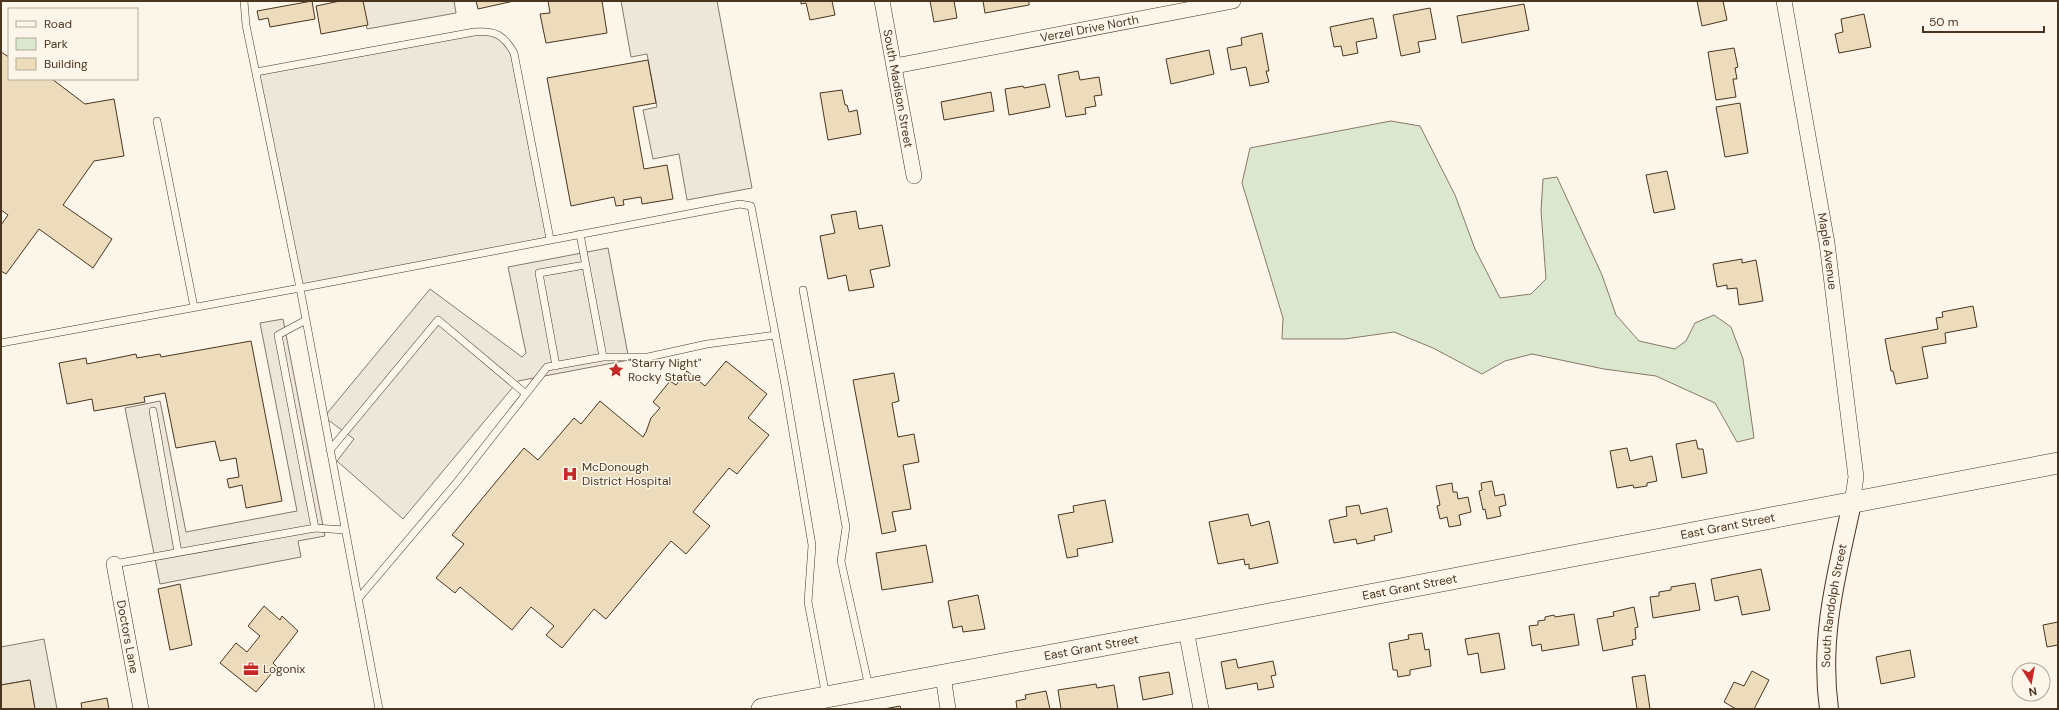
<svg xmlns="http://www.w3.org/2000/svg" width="2059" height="710" font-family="'DM Sans',sans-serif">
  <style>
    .green { fill: #dce7d0; stroke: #887966 }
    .parking { fill: #ede7d9; stroke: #887966 }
    .building { fill: #ecdcbc; stroke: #4a3520 }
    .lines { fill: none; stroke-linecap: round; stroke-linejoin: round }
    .service-casing { stroke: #4a3520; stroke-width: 8 }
    .minor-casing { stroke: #4a3520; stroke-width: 16 }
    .tertiary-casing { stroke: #4a3520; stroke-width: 20 }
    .secondary-casing { stroke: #4a3520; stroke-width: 22 }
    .service { stroke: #fbf6e9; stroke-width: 7 }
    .minor { stroke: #fbf6e9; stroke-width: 15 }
    .tertiary { stroke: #fbf6e9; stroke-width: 18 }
    .secondary { stroke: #fbf6e9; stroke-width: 21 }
    .labels { text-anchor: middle; stroke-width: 3; stroke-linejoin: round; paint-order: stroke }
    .street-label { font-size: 12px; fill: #4a3520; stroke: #fbf6e9 }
    .poi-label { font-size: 12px; fill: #4a3520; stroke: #fbf6e9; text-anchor: start }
  </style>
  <rect width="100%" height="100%" fill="#fbf6e9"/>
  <!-- green -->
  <path class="green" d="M1391 121 1420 126 1455 195 1475 249 1500 298 1531 294 1546 279 1541 211 1543 179 1557 177 1602 275 1616 315 1639 341 1675 349 1686 341 1695 323 1714 315 1731 327 1743 359 1754 438 1737 442 1715 403 1656 376 1604 369 1532 354 1505 361 1482 374 1433 348 1394 332 1345 339H1282L1283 318 1242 183 1250 148Z"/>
  <!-- parking -->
  <path class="parking" d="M362 1H454L456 13 367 29Z
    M621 1H717L752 188 687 200 679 154 653 159 643 110 657 107 647 54 631 57Z
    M474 32 498 34 514 53 550 239 300 288 256 72Z
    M608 248 629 360 518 381 403 519 337 461 354 439 324 417 430 289 522 357 526 353 508 267Z
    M283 319 325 536 298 541 301 557 160 584 125 408 160 401 186 532 297 511 260 323Z
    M44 639 57 709H35L29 680 1 685V647Z"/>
  <!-- building -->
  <path class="building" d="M312 1 315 19 270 27 268 18 259 20 257 11Z
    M340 1H363L368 25 321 34 316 6Z
    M476 1H514L478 9Z
    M548 1H602L607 33 546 43 540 14 550 13Z
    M801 1H832L835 15 810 20 806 3 801 4Z
    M930 1H954L957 18 934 22Z
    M983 1H1029V5L985 13Z
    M1697 1H1723L1727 20 1702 26Z
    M1524 4 1529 30 1462 43 1457 16Z
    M1430 8 1436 39 1418 42 1420 52 1401 56 1393 15Z
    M1864 14 1871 47 1839 53 1835 34 1843 32 1841 19Z
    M1373 18 1377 38 1356 42 1358 53 1343 56 1341 46 1334 47 1330 27Z
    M1262 33 1269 71H1266L1269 82 1250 86 1246 67 1231 70 1227 48 1242 45 1241 38Z
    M1734 48 1738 67 1735 68 1737 79H1733L1736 97 1716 100 1708 52Z
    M1209 50 1214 74 1171 84 1166 59Z
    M1 52 9 57V79H52L85 104 114 99 124 156 94 161 63 205 112 239 93 268 39 229 6 274 1 271V225L8 215 1 210Z
    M648 60 656 103 633 107 644 169 667 165 673 199 642 204 641 197 623 200 624 205 616 206 614 197 571 206 547 78Z
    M1078 71 1080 80 1099 77 1102 95 1094 96 1096 106 1085 108 1086 114 1066 117 1058 75Z
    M1045 84 1050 107 1009 115 1005 89 1023 86 1024 88Z
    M842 90 845 105H847L849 112 857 110 861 134 828 140 820 93Z
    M991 92 994 111 944 120 941 102Z
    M1740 103 1748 153 1725 157 1716 107Z
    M1667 171 1675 209 1654 213 1646 175Z
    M856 211 859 229 882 225 890 266 870 270 874 287 849 291 846 275 828 279 820 236 835 233 831 215Z
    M1742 259V263L1756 260 1763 301 1739 305 1737 288 1727 289V285L1717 287 1713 264Z
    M1973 306 1977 327 1945 333 1946 343 1922 347 1928 378 1896 384 1893 371H1891L1885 339 1938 329 1936 318 1943 317 1942 312Z
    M251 341 282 501 246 508 242 485 229 488 227 479 239 477 236 458 220 461 215 441 176 448 165 393 144 397 145 402 94 411 92 399 67 404 59 363 86 358 87 364 136 354 137 358 160 354 161 357Z
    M726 361 767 394 748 418 769 435 737 474 729 468 693 512 710 526 686 554 671 541 606 619 594 609 562 648 546 635 554 626 531 607 512 630 460 587 455 593 436 578 464 544 452 535 524 448 538 460 574 418 581 424 600 401 643 437 646 432 651 418 660 408 653 402 670 381 676 385 687 371 705 386Z
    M894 373 899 401 892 403 898 437 914 434 919 462 903 465 911 509 892 512 896 531 882 534 853 380Z
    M1696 440 1698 449H1703L1707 473 1682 478 1676 444Z
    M1627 448 1630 461 1652 456 1657 481 1647 483V486L1634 488 1633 485 1617 488 1610 451Z
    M1492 481 1495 496 1504 494 1506 505 1499 507 1501 516 1487 519 1485 509 1483 510 1479 491 1482 490 1481 483Z
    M1452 483 1453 492H1457L1458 499 1468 497 1471 512 1459 515 1461 525 1449 527 1447 517 1440 519 1437 506 1440 505 1436 486Z
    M1105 500 1113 542 1077 549 1078 556 1067 558 1058 515 1074 512 1073 506Z
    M1359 505 1361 514 1387 508 1392 532 1374 536 1375 540 1357 544 1356 539 1334 543 1329 520 1347 516 1346 507Z
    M1248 514 1251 526 1269 521 1278 563 1249 569V564L1245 565 1244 559 1218 564 1209 522Z
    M926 545 933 582 882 590 876 553Z
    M1761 569 1770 610 1742 615 1738 596 1715 601 1711 579Z
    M1695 583 1700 610 1653 618 1650 597 1659 596V592L1671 590V587Z
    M180 584 192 645 170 650 158 589Z
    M978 595 985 629 963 632 962 626 953 628 948 601Z
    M264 606 280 620 282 616 298 631 273 663 277 667 256 692 220 663 236 643 247 652 260 636 248 626Z
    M1634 607 1638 627 1635 628 1636 639 1632 640 1633 645 1603 651 1597 619 1614 616 1613 612Z
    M1574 614 1579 645 1542 651 1541 644 1532 646 1529 626 1538 625V621L1545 620V617L1554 615 1555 617Z
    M2058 622V645L2047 647 2043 625Z
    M1422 633 1425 650 1429 649 1431 666 1410 670V675L1398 677 1397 670H1393L1389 643 1409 639 1408 635Z
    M1499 633 1505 669 1481 673 1478 653 1468 655 1465 639Z
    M1910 650 1915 677 1881 684 1876 657Z
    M1236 659 1238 668 1273 661 1276 675 1271 676 1274 687 1258 690 1257 683 1226 689 1221 662Z
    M1752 671 1769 680 1754 709H1736L1724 702 1734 682 1744 686Z
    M1169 672 1173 694 1143 700 1139 677Z
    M1645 675 1650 709H1637L1632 677Z
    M30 680 35 709H1V685Z
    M1096 684 1097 688 1114 685 1118 709H1061L1058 690Z
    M1046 691 1050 709H1017L1016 701 1026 699 1025 695Z
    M107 698 109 709H82L81 703Z
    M900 706 901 709H884Z"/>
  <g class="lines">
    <!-- service casing -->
    <g class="service-casing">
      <path id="service" d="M256 72 474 32C495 30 504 35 514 53L550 239
        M157 121 194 307
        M580 234 603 357
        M803 290 846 527 841 561 869 687
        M306 320 278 335 315 528 345 530
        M1 343 300 288 246 25 244 1
        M556 366 539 273 585 265
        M153 411 178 552
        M330 450 438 320 526 394
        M114 564 315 528
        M358 599 457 482 547 367 603 357H648L707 344 776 335
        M379 709 300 288 740 204 751 206 785 385 812 545 808 602 826 696"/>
    </g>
    <!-- minor casing -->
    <g class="minor-casing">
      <g id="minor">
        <path id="s1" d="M882 1 914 176"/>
        <path id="s2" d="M1784 1 1827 243 1856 477 1852 503"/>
        <path id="s3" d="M895 66 1233 1"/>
        <path id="s4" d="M114 564 141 709"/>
        <path d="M1186 630 1201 709"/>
        <path d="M943 676 948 709"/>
      </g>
    </g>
    <!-- tertiary casing -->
    <g class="tertiary-casing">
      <g id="tertiary">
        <path id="s5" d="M1829 709C1819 636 1837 573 1852 503"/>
      </g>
    </g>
    <!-- secondary casing -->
    <g class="secondary-casing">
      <g id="secondary">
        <path id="s6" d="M762 709 1186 630 2058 463"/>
      </g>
    </g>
    <!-- service -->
    <use href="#service" class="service"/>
    <!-- minor -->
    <use href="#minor" class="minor"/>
    <!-- tertiary -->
    <use href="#tertiary" class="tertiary"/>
    <!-- secondary -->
    <use href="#secondary" class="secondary"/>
  </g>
  <!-- icons -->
  <defs>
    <g id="sight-bare" transform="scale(1.2)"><path d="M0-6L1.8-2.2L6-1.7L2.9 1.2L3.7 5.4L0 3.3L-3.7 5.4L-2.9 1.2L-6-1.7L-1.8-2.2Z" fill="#c62828" stroke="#fbf6e9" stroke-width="2.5" paint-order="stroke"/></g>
    <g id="hospital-bare" transform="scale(1.2)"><path d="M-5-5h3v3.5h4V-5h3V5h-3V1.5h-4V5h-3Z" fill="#c62828" stroke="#fbf6e9" stroke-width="2.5" paint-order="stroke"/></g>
    <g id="office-bare" transform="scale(1.2)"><path d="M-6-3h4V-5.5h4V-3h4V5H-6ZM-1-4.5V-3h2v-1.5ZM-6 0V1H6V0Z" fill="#c62828" stroke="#fbf6e9" stroke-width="2.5" paint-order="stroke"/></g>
  </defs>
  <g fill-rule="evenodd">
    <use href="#sight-bare" x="616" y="370"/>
    <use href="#hospital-bare" x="570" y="474"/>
    <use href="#office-bare" x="251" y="669"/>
  </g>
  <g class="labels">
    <!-- street labels -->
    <g class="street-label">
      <text dy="4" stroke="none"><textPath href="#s3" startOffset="198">Verzel Drive North</textPath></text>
      <text dy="4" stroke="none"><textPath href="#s1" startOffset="89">South Madison Street</textPath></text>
      <text dy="4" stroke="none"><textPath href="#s2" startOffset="254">Maple Avenue</textPath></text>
      <text dy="4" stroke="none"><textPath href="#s6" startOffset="983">East Grant Street</textPath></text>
      <text dy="4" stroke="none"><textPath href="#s6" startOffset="659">East Grant Street</textPath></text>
      <text dy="4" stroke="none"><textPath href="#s5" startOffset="104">South Randolph Street</textPath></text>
      <text dy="4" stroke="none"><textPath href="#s4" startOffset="74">Doctors Lane</textPath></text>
      <text dy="4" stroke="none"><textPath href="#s6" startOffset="335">East Grant Street</textPath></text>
    </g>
    <!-- poi labels -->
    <g class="poi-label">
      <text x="628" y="367">"Starry Night"<tspan x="628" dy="14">Rocky Statue</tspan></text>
      <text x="582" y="471">McDonough<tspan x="582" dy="14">District Hospital</tspan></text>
      <text x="263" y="673">Logonix</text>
    </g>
  </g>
  <!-- border -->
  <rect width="2059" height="710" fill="none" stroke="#4a3520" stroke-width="4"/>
  <!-- legend -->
  <rect x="8" y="8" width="130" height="72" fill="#fbf6e9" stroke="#b4a999"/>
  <rect x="16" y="21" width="20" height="6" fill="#fbf6e9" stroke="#b4a999"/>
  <text x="44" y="28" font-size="12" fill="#4a3520">Road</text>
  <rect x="16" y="38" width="20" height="12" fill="#dce7d0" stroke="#b4a999"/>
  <text x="44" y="48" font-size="12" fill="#4a3520">Park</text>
  <rect x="16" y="58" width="20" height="12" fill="#ecdcbc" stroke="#b4a999"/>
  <text x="44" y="68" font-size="12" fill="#4a3520">Building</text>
  <!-- north arrow -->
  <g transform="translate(2031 682) rotate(169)"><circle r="19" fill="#fbf6e9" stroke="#b4a999"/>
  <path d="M0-3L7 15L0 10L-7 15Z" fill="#c62828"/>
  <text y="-6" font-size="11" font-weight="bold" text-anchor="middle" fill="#4a3520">N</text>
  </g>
  <!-- scale -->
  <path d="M1923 26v6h121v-6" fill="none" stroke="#4a3520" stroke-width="2"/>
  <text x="1929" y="26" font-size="12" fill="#4a3520" stroke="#fbf6e9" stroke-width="3" paint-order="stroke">50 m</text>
</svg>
